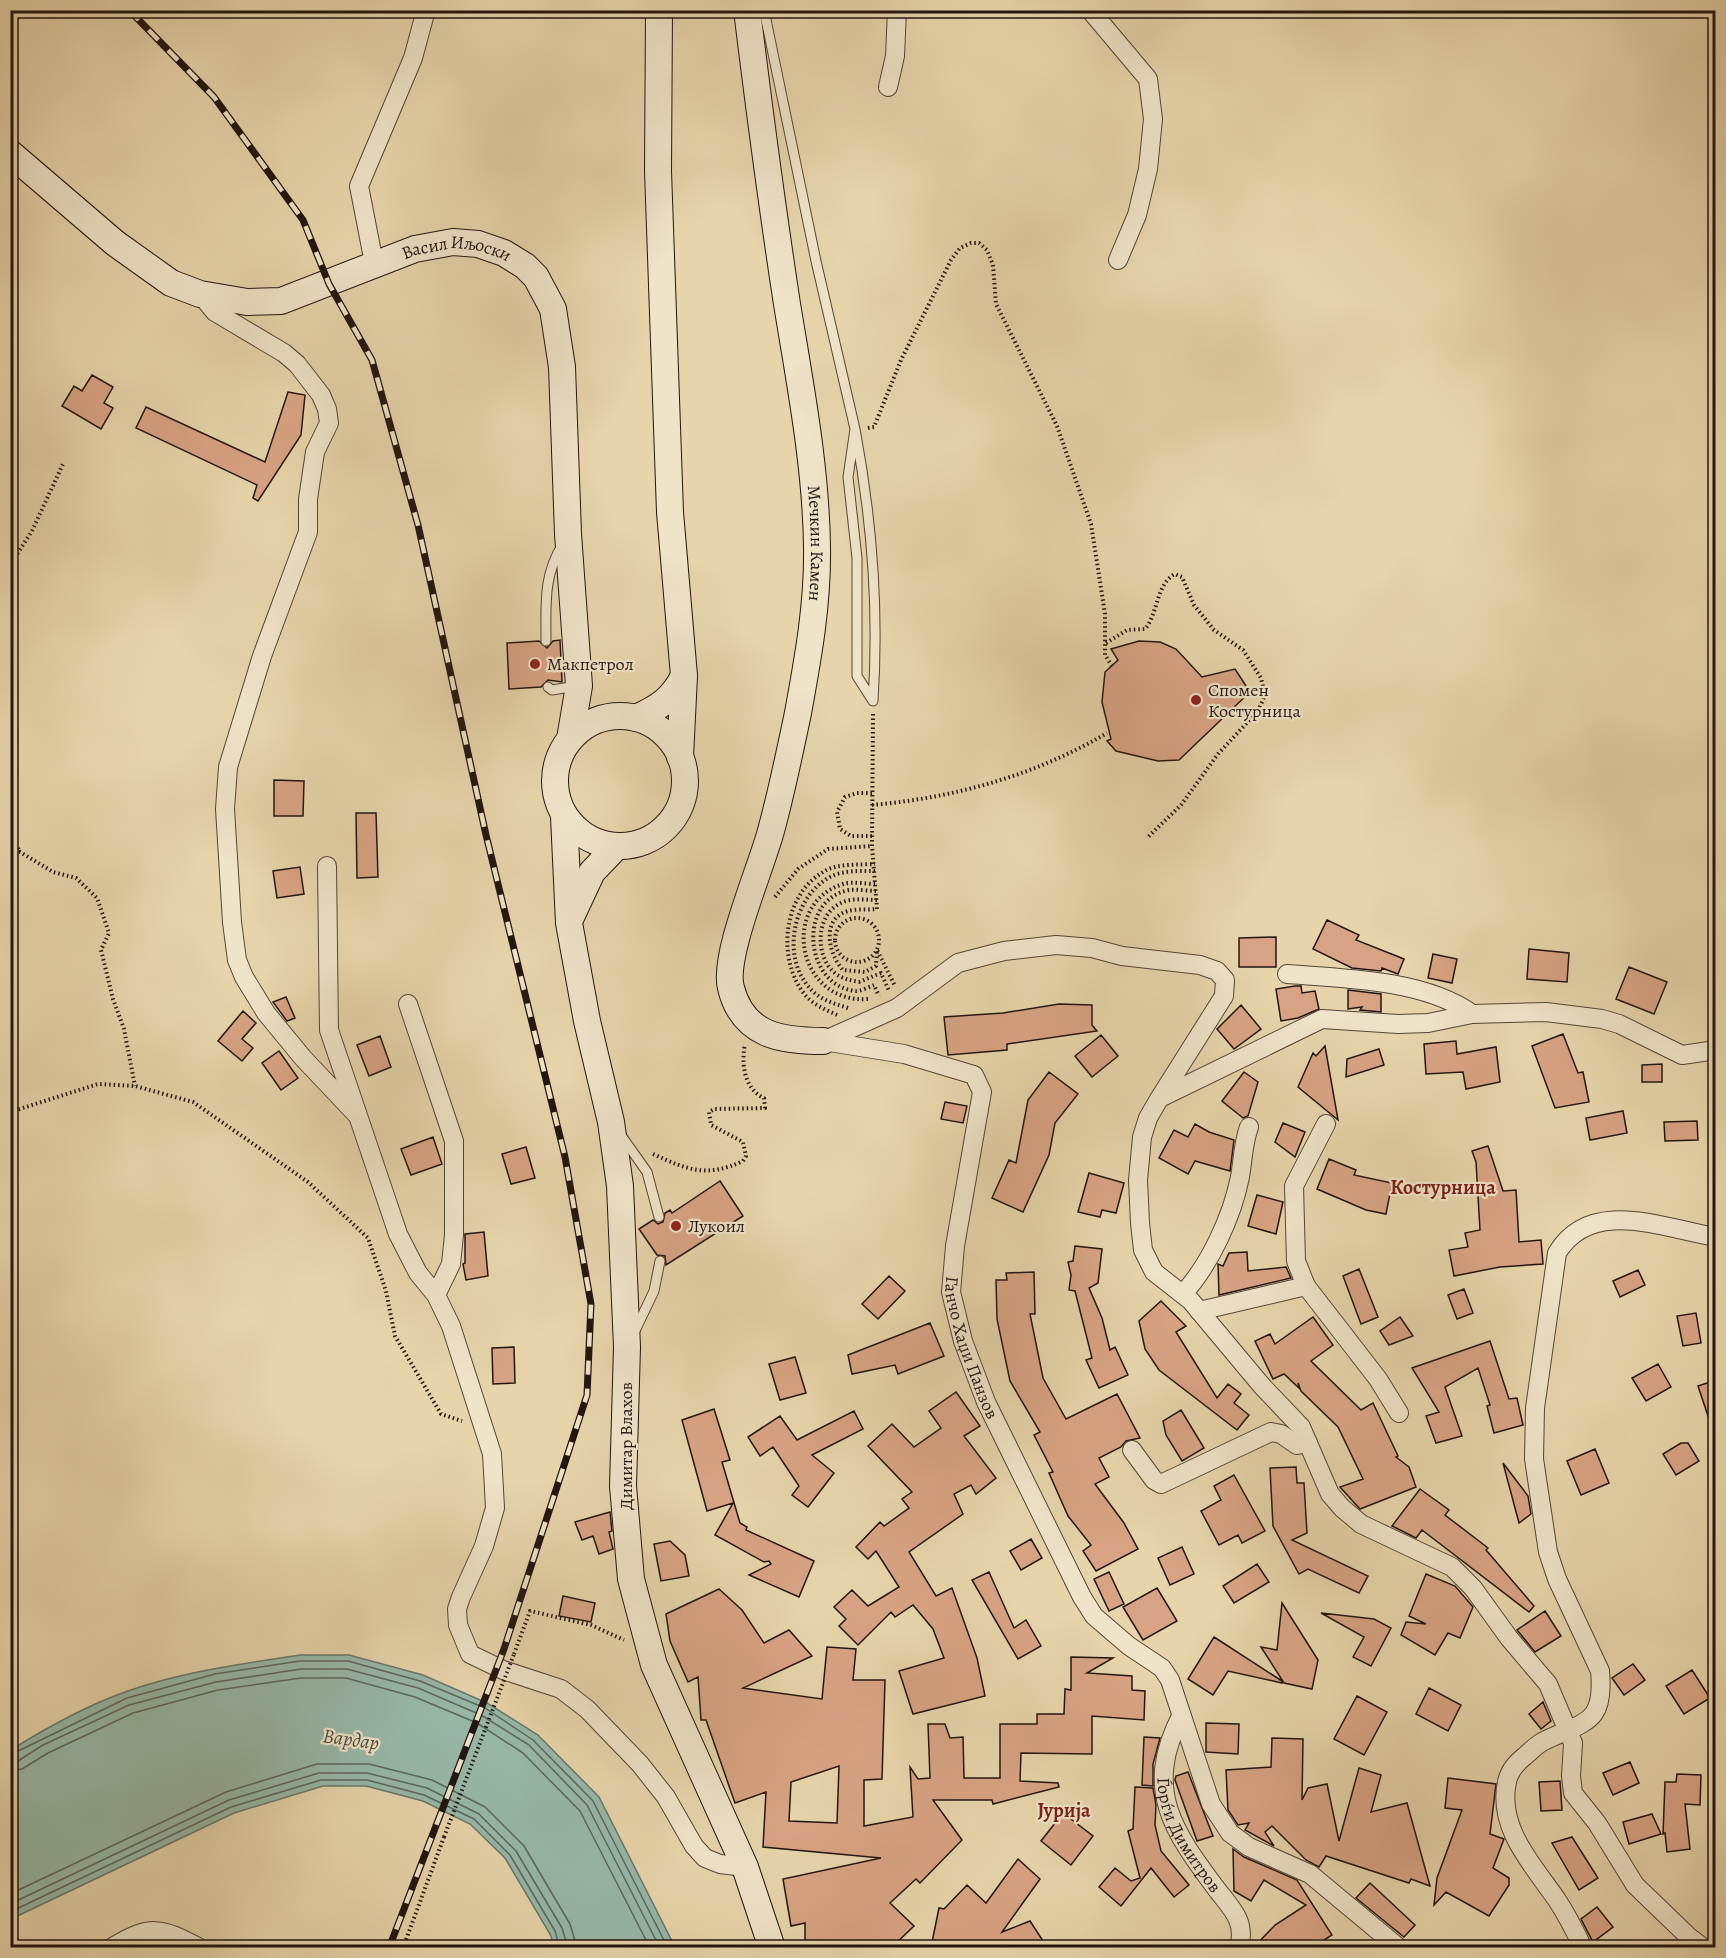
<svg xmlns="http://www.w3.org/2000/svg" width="1726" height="1958" font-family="Alegreya,serif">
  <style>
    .water { fill: #97b8a9; stroke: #68776c; stroke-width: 1.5 }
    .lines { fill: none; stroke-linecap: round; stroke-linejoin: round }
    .shore { stroke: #5c665d; stroke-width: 1.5 }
    .building { fill: #d8a384; stroke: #221511; stroke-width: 1.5; fill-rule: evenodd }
    .lane-casing { stroke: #534538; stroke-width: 11 }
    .street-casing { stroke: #534538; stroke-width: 20 }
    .secondary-casing { stroke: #221511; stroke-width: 28 }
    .path { stroke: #221511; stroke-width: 4; stroke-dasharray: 1.5 3; stroke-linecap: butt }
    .lane { stroke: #efe3c8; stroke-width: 9 }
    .street { stroke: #efe3c8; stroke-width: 18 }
    .secondary { stroke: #efe3c8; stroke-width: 26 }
    .rail-casing { stroke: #221511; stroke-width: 7 }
    .rail { stroke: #efe3c8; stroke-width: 4.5; stroke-dasharray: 14; stroke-linecap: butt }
    .path-bridge { stroke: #221511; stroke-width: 4; stroke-dasharray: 1.5 3; stroke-linecap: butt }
    .poi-dot { fill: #8f2418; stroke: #efe3c8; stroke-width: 2 }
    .labels { text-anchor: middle; stroke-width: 4.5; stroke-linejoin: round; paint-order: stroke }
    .street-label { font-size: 18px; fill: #221511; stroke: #efe3c8 }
    .poi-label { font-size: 18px; fill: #221511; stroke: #efe3c8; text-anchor: start }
    .neighbourhood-label { font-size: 20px; font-weight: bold; fill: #7a1f14; stroke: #efe3c8 }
    .water-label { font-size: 20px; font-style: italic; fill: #4b4e46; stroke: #efe3c8 }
  </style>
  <rect width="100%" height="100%" fill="#e7d4ab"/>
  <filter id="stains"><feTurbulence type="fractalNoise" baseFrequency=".00333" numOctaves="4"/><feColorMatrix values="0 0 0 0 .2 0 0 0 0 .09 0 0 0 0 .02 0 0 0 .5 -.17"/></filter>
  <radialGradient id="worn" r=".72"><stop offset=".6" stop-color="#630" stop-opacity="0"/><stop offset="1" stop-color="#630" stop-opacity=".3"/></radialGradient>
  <!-- water -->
  <path class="water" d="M300 1655H349L423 1675 487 1703 538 1735 599 1797 675 1947H555L550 1934 505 1858 470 1824 423 1801 366 1786H323L234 1813 11 1919V1750C46 1728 86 1706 125 1692 181 1672 241 1664 300 1655Z"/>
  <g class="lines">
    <!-- shore -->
    <path class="shore" d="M10 1755 127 1698 215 1674 300 1661H348L420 1681 485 1708 533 1740 593 1801 668 1948
      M10 1762 18 1761 43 1745 129 1705 216 1682 301 1669H347L418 1688 481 1715 529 1745 587 1805 660 1948
      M10 1771 22 1769 48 1753 133 1713 218 1690 301 1678H346L415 1697 477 1723 523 1753 580 1811 650 1948
      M10 1894 226 1792 317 1764H369L432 1780 485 1807 524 1846 570 1924 577 1948
      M10 1904 229 1800 319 1773H367L427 1788 479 1814 516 1851 562 1928 568 1948
      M10 1912 231 1807 321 1780H367L424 1795 474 1819 510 1855 555 1931 560 1948"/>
  </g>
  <!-- building -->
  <path class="building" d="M92 375 113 387 104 403 113 408 101 429 62 406 74 386 82 391Z
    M288 392 305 395 301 435 258 501 253 498 257 485 136 428 146 407 265 462Z
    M560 640 562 682 548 680 541 687 509 689 507 643 539 641 547 648 553 641Z
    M1139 641 1160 642 1176 649 1202 677 1235 669 1250 692 1179 760 1158 761 1116 751 1107 741 1111 739 1102 702 1105 672 1118 660 1111 649Z
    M274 780 304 781 303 816H274Z
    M356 813H376L378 877 357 878Z
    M300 867 304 894 277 898 273 871Z
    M1327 920 1359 935 1356 940 1404 959 1398 974 1382 968 1381 971 1352 968 1313 949Z
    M1276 937V967H1239V938Z
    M1529 949 1569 953 1567 982 1527 979Z
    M1433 954 1457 959 1452 983 1428 978Z
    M1629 967 1667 982 1654 1014 1616 999Z
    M1295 986H1301L1302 993 1315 991 1319 1009 1298 1018 1281 1021 1276 989Z
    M1348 990 1381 994V1012L1360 1010 1362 1007 1348 1009Z
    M286 997 295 1018 287 1021 273 1002Z
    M1059 1004 1092 1005V1025L1097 1031 1007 1044V1050L948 1055 944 1017 1003 1013Z
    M1241 1005 1261 1029 1234 1049 1217 1029Z
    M243 1011 256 1023 242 1039 253 1048 242 1061 218 1041Z
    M1563 1034 1578 1073 1583 1072 1589 1102 1555 1108 1532 1046Z
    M1101 1035 1118 1056 1092 1077 1075 1056Z
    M380 1036 391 1067 369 1076 357 1045Z
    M1456 1041 1457 1054 1496 1047 1500 1082 1466 1089 1463 1072 1426 1074 1424 1044Z
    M1325 1046 1338 1120 1298 1087 1313 1053 1316 1056Z
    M1379 1049 1384 1065 1346 1077 1347 1059Z
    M279 1051 298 1078 281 1090 262 1063Z
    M1662 1064V1082H1642V1065Z
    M1049 1072 1078 1094 1055 1123 1049 1155 1023 1212 992 1198 1009 1160 1016 1163 1028 1100Z
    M1244 1072 1258 1082 1248 1116 1243 1118 1222 1101Z
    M945 1102 967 1106 963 1123 941 1119Z
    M1623 1111 1627 1133 1590 1140 1586 1118Z
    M1697 1121 1698 1140 1665 1141 1664 1122Z
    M1283 1123 1305 1132 1295 1157 1275 1142Z
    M1195 1124 1209 1132 1234 1140 1230 1171 1195 1161 1188 1174 1159 1158 1174 1130 1188 1137Z
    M433 1137 442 1164 411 1175 401 1149Z
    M1488 1146 1503 1191 1516 1190 1519 1242 1541 1240 1543 1264 1500 1267 1454 1276 1449 1250 1468 1247 1465 1233 1480 1230 1476 1162 1472 1151Z
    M526 1147 535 1178 511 1184 502 1154Z
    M1329 1159 1356 1170 1354 1175 1392 1183 1386 1214 1366 1210 1317 1189Z
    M1089 1173 1124 1183 1116 1213 1102 1210 1100 1217 1078 1212Z
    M720 1181 743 1216 666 1265 665 1256 657 1255 639 1229 653 1220 658 1224 663 1222 665 1213 670 1210 672 1213Z
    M1257 1195 1283 1202 1276 1234 1248 1226Z
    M484 1232 488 1276 466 1280 463 1264 465 1263V1234Z
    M1075 1246 1102 1249 1098 1283 1089 1288 1102 1318 1110 1350 1115 1347 1128 1375 1099 1388 1086 1360 1092 1358 1075 1291 1069 1290 1071 1275 1068 1262 1073 1261Z
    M1247 1252 1248 1271 1286 1267 1291 1278 1219 1295 1218 1264 1223 1266 1229 1253Z
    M1359 1269 1378 1317 1361 1324 1343 1276Z
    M1638 1270 1645 1285 1620 1297 1613 1281Z
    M1034 1272 1035 1314H1030L1043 1378 1066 1419 1117 1394 1140 1438 1126 1441 1121 1447 1099 1458 1109 1477 1095 1484 1124 1523 1138 1549 1096 1571 1083 1551 1091 1545 1068 1516 1049 1473 1053 1472 1034 1435 1040 1432 1010 1381 997 1319 996 1280H1007L1006 1273Z
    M889 1276 905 1291 878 1319 862 1304Z
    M1464 1289 1473 1313 1457 1319 1448 1295Z
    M1161 1301 1186 1326 1176 1332 1217 1398 1228 1384 1241 1394 1234 1403 1249 1415 1237 1430 1159 1370 1145 1349 1139 1321Z
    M1696 1313 1701 1343 1683 1346 1677 1316Z
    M1313 1317 1333 1345 1311 1361 1361 1410 1373 1403 1398 1456 1396 1457 1409 1467 1416 1487 1360 1509 1340 1487 1363 1479 1338 1427 1301 1391 1298 1383 1299 1388 1284 1374 1273 1379 1255 1341 1270 1334 1275 1344Z
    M1400 1317 1413 1336 1389 1345 1380 1331Z
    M930 1323 944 1356 898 1374 895 1365 852 1374 848 1355Z
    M1490 1341 1509 1399 1517 1398 1523 1425 1494 1433 1487 1406 1490 1405 1478 1368 1445 1387 1462 1436 1436 1443 1426 1416 1439 1412 1412 1368Z
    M514 1347 515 1383 493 1384 492 1348Z
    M795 1357 806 1393 780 1400 769 1364Z
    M1658 1364 1671 1387 1646 1401 1632 1378Z
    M1716 1380V1430L1713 1431 1698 1386Z
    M956 1392 980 1426 964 1436 996 1478 976 1494 971 1485 954 1494 963 1514 909 1552 936 1596 952 1588 977 1658 985 1696 913 1714 899 1671 944 1658 933 1629 913 1605 895 1617 891 1612 858 1645 839 1626 846 1619 834 1607 852 1590 868 1606 899 1587 876 1551 868 1559 856 1547 880 1522 884 1526 909 1508 902 1499 912 1492 868 1446 892 1424 914 1447 941 1428 929 1411Z
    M714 1409 730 1460 722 1462 740 1523 747 1527 746 1530 814 1561 799 1597 749 1575 771 1564 769 1561 764 1562 715 1535 733 1503 707 1511 682 1420Z
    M1181 1410 1204 1448 1182 1461 1166 1435 1163 1421Z
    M854 1411 863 1429 812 1455 834 1473 808 1507 792 1495 799 1486 773 1447 760 1456 748 1437 780 1416 797 1440Z
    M1681 1443H1688L1699 1461 1676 1475 1663 1454Z
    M1595 1449 1609 1483 1581 1495 1567 1461Z
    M1503 1463 1528 1496 1531 1514 1519 1523Z
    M1296 1467 1297 1483H1304L1307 1533 1292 1540 1368 1576 1359 1593 1308 1569 1299 1574 1273 1526 1270 1468Z
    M1234 1475 1265 1531 1242 1543 1238 1535 1219 1545 1201 1511 1221 1500 1214 1486Z
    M1420 1489 1449 1510 1445 1515 1488 1548 1486 1550 1534 1606 1529 1612 1422 1530 1416 1538 1392 1526Z
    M610 1512 612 1531 609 1532 613 1549 599 1554 593 1536 582 1540 575 1522Z
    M1031 1539 1042 1558 1021 1570 1010 1551Z
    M670 1541 685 1555 689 1576 661 1581 654 1544Z
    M1182 1547 1194 1574 1170 1585 1158 1558Z
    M1257 1564 1269 1582 1234 1603 1223 1586Z
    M989 1572 1014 1628 1026 1620 1041 1646 1018 1659 972 1580Z
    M1109 1572 1124 1604 1109 1611 1094 1579Z
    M1426 1574 1455 1586 1473 1607 1460 1638 1448 1633 1435 1655 1401 1635 1406 1622 1426 1624 1409 1616Z
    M1157 1588 1177 1621 1143 1640 1123 1607Z
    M719 1589 742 1610 764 1643 789 1630 812 1656 743 1688 822 1699 827 1647 856 1649 853 1680H885L882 1779 864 1780V1826L913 1817 910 1767 918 1779 930 1778 928 1724H945L950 1738 963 1737 964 1778H1000V1724H1037V1714H1064L1065 1689 1071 1690V1657L1113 1658 1087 1673 1132 1676V1690L1145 1691 1144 1720 1092 1716V1754L1021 1753 1020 1781 1058 1783 1059 1787 993 1804 992 1800H933L962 1840 920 1883 916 1879 890 1903 914 1926 892 1947H805V1923L791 1926 783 1879 881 1858 763 1847 766 1792 735 1803 706 1720H701L698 1677 688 1682 670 1641 666 1614ZM839 1766 837 1823 789 1821 791 1782Z
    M563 1596 595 1603 591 1622 559 1616Z
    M1282 1603 1318 1660 1312 1689 1284 1683 1261 1647 1277 1650Z
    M1545 1611 1561 1636 1535 1652 1517 1630Z
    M1321 1613 1374 1619 1391 1628 1371 1666 1353 1657 1364 1637Z
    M1214 1637 1282 1681V1683L1228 1671 1213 1695 1188 1679Z
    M1633 1664 1645 1680 1624 1695 1612 1678Z
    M1692 1670 1710 1698 1684 1714 1666 1686Z
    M1429 1688 1461 1705 1448 1731 1416 1714Z
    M1357 1696 1387 1712 1364 1755 1334 1739Z
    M1543 1702 1551 1721 1541 1729 1529 1714Z
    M1206 1723 1239 1724 1238 1754 1206 1752Z
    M1144 1737 1160 1738 1153 1764V1786L1142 1785Z
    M1272 1738 1303 1739 1302 1800 1308 1788 1327 1784 1339 1841 1359 1768 1381 1775 1371 1812 1407 1803 1430 1886 1411 1879 1409 1883 1326 1856 1319 1867 1306 1860 1272 1826 1265 1832 1274 1846 1245 1830 1249 1823 1238 1825 1228 1810 1226 1770 1271 1767Z
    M1630 1762 1639 1783 1613 1795 1603 1773Z
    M1188 1772 1213 1836 1197 1841 1175 1780 1176 1776Z
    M1677 1774 1701 1775 1700 1805 1685 1804 1690 1849 1667 1852 1665 1833 1663 1834 1665 1782H1676Z
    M1448 1778 1496 1784 1490 1834 1504 1839 1493 1868 1509 1878V1885L1489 1916 1446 1892 1434 1905 1437 1878 1462 1810 1445 1808Z
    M1560 1781 1562 1810 1541 1811 1539 1782Z
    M1135 1787 1153 1788 1156 1805 1155 1825 1161 1851 1189 1885 1174 1897 1151 1868 1121 1906 1099 1887 1115 1868 1131 1881 1140 1878 1128 1831 1133 1829Z
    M1063 1813 1093 1836 1071 1865 1041 1841Z
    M1652 1814 1661 1834 1629 1844 1623 1822Z
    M1572 1837 1598 1878 1579 1890 1552 1843Z
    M1233 1849 1244 1857 1297 1880 1332 1935 1313 1947H1254L1275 1925 1306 1905 1264 1880 1251 1901 1234 1891Z
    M1018 1859 1040 1879 1002 1932 1030 1921 1047 1947H931L939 1908 944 1909 967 1885 986 1903Z
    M1370 1883 1415 1925 1404 1937 1356 1898Z
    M1597 1907 1613 1927 1593 1942 1581 1919Z"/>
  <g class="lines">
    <!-- lane casing -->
    <g class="lane-casing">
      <path id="lane" d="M764 10 816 261 855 429
        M855 429C872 519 879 610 873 701L857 676V558L848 477Z
        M546 641C546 605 543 575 563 544
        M548 687 552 690 577 686
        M618 1131 647 1172 659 1217
        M633 1335 654 1291 660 1261"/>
    </g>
    <!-- street casing -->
    <g class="street-casing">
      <g id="street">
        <path d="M1090 10 1148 79 1153 119 1148 169 1137 215 1118 260"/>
        <path d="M888 87 895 56 897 10"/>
        <path d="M374 263 359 186 413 58 426 10"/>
        <path d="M200 294 215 312 284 353 297 364 321 395 327 409 329 423 315 452 308 499V532L262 656 228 767 225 809 232 922 237 960 244 977 266 1013 303 1058 356 1114"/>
        <path d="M327 866 329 1030 398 1234 418 1273 436 1295 451 1326 492 1454 495 1508 484 1546 461 1597 457 1609 458 1625 470 1654 503 1670 561 1689 587 1709 640 1764 666 1797 694 1846 705 1858 720 1864 745 1867"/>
        <path d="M1287 974C1343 978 1426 980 1472 1014"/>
        <path d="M408 1004 454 1141V1235L451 1264 436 1295"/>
        <path d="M823 1041 897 1008 958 963 1004 951 1056 945 1092 948 1122 956 1200 965 1217 971 1225 980 1224 996 1159 1099 1148 1118 1142 1137 1138 1180 1140 1223 1143 1250 1154 1272 1191 1301 1262 1386 1301 1427 1330 1494 1342 1508 1361 1524 1452 1567 1473 1588 1509 1638 1548 1684 1573 1743 1571 1776 1573 1793 1597 1823 1635 1885 1689 1937 1701 1946"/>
        <path id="s1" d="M823 1041 904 1054 974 1075 982 1092 955 1246 951 1292 963 1341 986 1402 1082 1597 1094 1616 1129 1646 1162 1668 1170 1680 1211 1804 1230 1833 1249 1847 1310 1874 1399 1948"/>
        <path d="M1160 1098 1322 1019 1398 1024 1428 1023 1472 1014 1546 1012 1602 1019 1619 1024 1682 1055 1716 1050"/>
        <path d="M1326 1124 1294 1186 1296 1261 1306 1286 1378 1379 1399 1413"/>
        <path d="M1183 1294C1210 1264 1232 1217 1240 1177 1243 1160 1243 1143 1249 1127"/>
        <path d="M1199 1311 1306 1286"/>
        <path d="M1132 1450 1154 1480 1161 1484 1271 1432 1281 1434 1297 1445 1308 1443"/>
        <path id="s2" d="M1181 1716C1143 1790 1173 1831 1218 1891 1233 1910 1246 1922 1239 1948"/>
        <path d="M111 1948C151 1924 160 1927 200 1948"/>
        <path d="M1583 1948C1575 1931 1567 1915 1557 1900 1533 1865 1497 1828 1507 1782 1509 1771 1516 1763 1525 1756 1531 1751 1538 1743 1546 1740 1585 1721 1605 1724 1600 1671L1557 1579 1548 1552 1534 1459 1535 1408 1557 1253C1591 1196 1665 1229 1716 1237"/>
      </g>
    </g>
    <!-- secondary casing -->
    <g class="secondary-casing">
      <g id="secondary">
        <path d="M659 10 658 171 670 512 684 676 680 757"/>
        <path id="s3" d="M747 10C759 108 772 206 787 304 800 384 816 466 817 547 818 604 808 658 798 713 790 751 782 790 772 827 763 864 722 956 731 988 743 1036 782 1041 823 1041"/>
        <path id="s4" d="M10 153 115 243 171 283 200 294 247 302 281 301 415 249 453 242 478 244 504 253 525 266 536 277 553 309 562 367 568 534 579 686 570 739"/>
        <circle cx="620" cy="781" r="65"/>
        <path d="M636 718C660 707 672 699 684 676"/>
        <path d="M564 817 569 923 587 1021 611 1122 620 1186 627 1347 623 1486 631 1579 654 1665 745 1867 772 1948"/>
        <path d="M571 917 592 872 616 847"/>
      </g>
    </g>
    <!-- path -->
    <path class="path" d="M868 428 874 427 901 360 951 260 960 248 971 243H979L987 250 993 265 996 304 1057 426 1091 524 1105 614V655L1112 666
      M10 565 32 531 63 464
      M1106 643 1127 630 1145 629C1158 614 1156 584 1175 574L1182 577 1194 605 1214 630 1243 650 1261 678 1265 695 1258 711 1218 754 1181 805 1148 837
      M873 714 872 846 877 909C869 910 861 909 853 910 820 915 827 952 843 970L865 972 876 966 877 950 895 986
      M872 805C954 798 1036 775 1107 733
      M10 832 20 852
      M872 836H851L840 829 837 812 845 797 857 793H873
      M10 853 20 852 53 872 76 878 97 898 109 933 101 950 113 999 124 1029 135 1086
      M876 891C868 891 857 889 849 890 796 900 805 987 856 991 861 991 869 987 874 985L879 996
      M775 897 798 869 828 849 872 846
      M877 900C864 900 851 897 839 904 815 917 815 958 836 974 843 979 850 980 859 982L881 973 889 991
      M835 940a22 22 0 1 1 44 0a22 22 0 1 1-44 0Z
      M868 999C797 1004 779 904 843 884 852 881 866 884 876 884
      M848 1008C832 1003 818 999 808 986 781 954 794 896 830 877 843 870 860 871 875 871
      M837 1015C826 1010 814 1005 806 996 776 961 782 894 825 871 838 863 860 865 875 864
      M10 1112 98 1084 135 1086 193 1102 308 1182 368 1238 386 1291 395 1336 441 1414 462 1421
      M653 1154C688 1170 706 1178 743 1161L746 1156 743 1142 711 1125 709 1112 714 1109 765 1108 764 1098C744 1089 741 1063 745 1044
      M514 1654 530 1611 591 1625 624 1640
      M403 1948 444 1837"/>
    <!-- lane -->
    <use href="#lane" class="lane"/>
    <!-- street -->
    <use href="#street" class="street"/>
    <!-- secondary -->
    <use href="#secondary" class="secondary"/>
    <!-- rail casing -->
    <g class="rail-casing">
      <path id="rail" d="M129 10 214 97 303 220 329 284 372 360 418 525 486 835 565 1157 591 1304 587 1395 504 1649 389 1948"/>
    </g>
    <!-- rail -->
    <use href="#rail" class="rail"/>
    <!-- path-bridge -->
    <path class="path-bridge" d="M444 1837 514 1654"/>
  </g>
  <!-- markers -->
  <g class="poi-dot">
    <circle cx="535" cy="664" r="6"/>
    <circle cx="1196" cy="700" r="6"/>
    <circle cx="676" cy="1226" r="6"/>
  </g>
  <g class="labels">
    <!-- street labels -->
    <g class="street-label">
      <text dy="6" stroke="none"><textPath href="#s4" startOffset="506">Васил Иљоски</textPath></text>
      <text dy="6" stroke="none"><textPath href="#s3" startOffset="538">Мечкин Камен</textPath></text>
      <text dy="6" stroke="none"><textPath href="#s1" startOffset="435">Ганчо Хаџи Панзов</textPath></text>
      <text transform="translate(626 1446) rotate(-90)" y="6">Димитар Влахов</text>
      <text dy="6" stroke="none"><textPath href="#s2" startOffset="128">Ѓорѓи Димитров</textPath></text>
    </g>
    <!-- poi labels -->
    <g class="poi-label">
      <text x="547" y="670">Макпетрол</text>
      <text x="1208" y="696">Спомен<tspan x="1208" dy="21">Костурница</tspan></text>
      <text x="688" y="1232">Лукоил</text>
    </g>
    <!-- neighbourhood labels -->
    <g class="neighbourhood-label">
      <text x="1443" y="1194">Костурница</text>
      <text x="1064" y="1817">Јурија</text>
    </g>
    <!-- water labels -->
    <g class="water-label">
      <text transform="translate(351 1739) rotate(8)" y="7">Вардар</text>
    </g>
  </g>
  <!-- margin -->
  <rect width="1726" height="1958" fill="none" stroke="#e7d4ab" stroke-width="36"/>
  <rect x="12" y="12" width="1702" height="1934" fill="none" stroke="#221511" stroke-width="3"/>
  <rect x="18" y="18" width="1690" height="1922" fill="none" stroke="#221511" stroke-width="1.5"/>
  <rect width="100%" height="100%" filter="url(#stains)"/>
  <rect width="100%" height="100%" fill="url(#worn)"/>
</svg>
